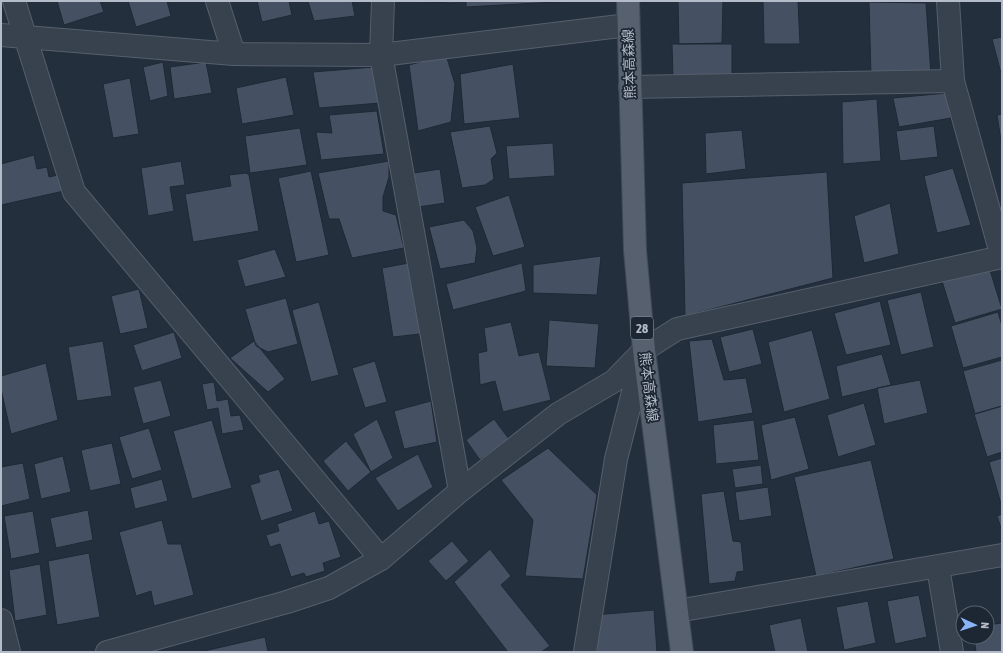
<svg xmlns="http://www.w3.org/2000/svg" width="1003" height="653" font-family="'Asap Condensed','Noto Sans JP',sans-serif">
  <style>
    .building { fill: #455162; stroke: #1f2835 }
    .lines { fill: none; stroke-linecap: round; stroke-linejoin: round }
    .street-casing { stroke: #565f6c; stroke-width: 24 }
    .primary-casing { stroke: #414a57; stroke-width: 24 }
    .street { stroke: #38414e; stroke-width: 22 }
    .primary { stroke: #56606e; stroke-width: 22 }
    .labels { text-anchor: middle; stroke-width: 3.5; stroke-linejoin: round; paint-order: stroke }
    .shield { fill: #1d2633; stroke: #878f9c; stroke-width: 1 }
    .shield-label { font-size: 13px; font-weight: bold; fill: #b4bcc9 }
    .street-label { font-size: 14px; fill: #b4bcc9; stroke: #1d2633 }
  </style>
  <rect width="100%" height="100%" fill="#242f3e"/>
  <!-- building -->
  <path class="building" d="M57 1H100L104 12 64 25Z
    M128 1H167L171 16 136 27Z
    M257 1H289L292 15 262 22Z
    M308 1H352L355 16 314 21Z
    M408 1H453V3Z
    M466 1H574L466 7Z
    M678 1H723L722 43 679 44Z
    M763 1H798L800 44H764Z
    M869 2 926 3 931 75 871 77Z
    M1002 37V77L992 39Z
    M672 44H732V77L673 78Z
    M446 55 455 84 451 122 418 131 409 65Z
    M163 62 168 96 150 101 143 67Z
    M206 62 212 93 174 99 170 67Z
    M513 64 520 118 464 124 460 74Z
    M374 67 380 103 319 108 313 72Z
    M286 77 294 115 242 124 236 88Z
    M130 78 139 134 113 138 103 84Z
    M947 93 951 118 899 127 893 98Z
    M877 99 881 161 843 164 842 102Z
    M377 111 384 154 321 160 316 132 332 133 329 115Z
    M1002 114V147L997 115Z
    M490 126 497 153 491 159 494 179 485 185 462 188 450 132Z
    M934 126 938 157 900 161 896 131Z
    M300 128 307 165 250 173 245 136Z
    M742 130 746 169 706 174 705 133Z
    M553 143 555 176 509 179 506 146Z
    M34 155 37 169 47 167 49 177 58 175 64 191 1 205V164Z
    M181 161 185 185 170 187 174 211 148 216 141 168Z
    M389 161V177L383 197V211L396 215 404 248 352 258 339 219H329L318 173Z
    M953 168 971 225 937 233 924 176Z
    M440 169 445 203 418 207 414 173Z
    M311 171 329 255 296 262 278 178Z
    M827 172 833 278 685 316 682 183Z
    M246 173 249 175 259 231 193 242 185 194 231 186 229 175Z
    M509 195 525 247 493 256 475 207Z
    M890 203 899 254 864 263 854 216Z
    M464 220 473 231 477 248 475 263 440 269 429 227Z
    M275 249 286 277 245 287 237 260Z
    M601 256 597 295 533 293V265Z
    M409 263 420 334 393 337 382 268Z
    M522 263 526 291 453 310 446 284Z
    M989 267 1002 309 955 323 942 281Z
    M139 289 148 328 120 334 111 296Z
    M921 292 934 347 901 355 887 300Z
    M286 298 298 344 268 352 256 346 245 309Z
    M880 301 891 345 846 355 834 313Z
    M319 302 339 375 311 382 292 310Z
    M998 312 1002 326V357L963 368 951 326Z
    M549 320 599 324 595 368 546 366Z
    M511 322 519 356 539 352 551 400 503 412 495 381 480 385 478 353 487 351 484 328Z
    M753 329 762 364 729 372 720 337Z
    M812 330 830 399 784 412 768 342Z
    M174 332 182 358 142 371 133 345Z
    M712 339 724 380 746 378 753 413 698 422 689 341Z
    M103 341 112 396 77 401 68 347Z
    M254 341 285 379 268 392 230 358Z
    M882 354 891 385 842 397 836 366Z
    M1002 360V406L975 414 963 371Z
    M375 361 387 402 365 408 352 368Z
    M46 363 58 420 11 434 1 389V376Z
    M161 380 171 416 143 424 133 387Z
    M920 380 928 413 884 424 877 388Z
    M214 382 217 401 228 399 231 416 240 415 244 430 222 434 218 408 207 410 202 384Z
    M431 401 437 442 404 449 394 411Z
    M864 403 876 445 838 457 827 415Z
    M1002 406V452L987 457 974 414Z
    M795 417 809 469 771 480 761 425Z
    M377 419 393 458 371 472 353 434Z
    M494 419 509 439 480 460 466 440Z
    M212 420 232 488 192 499 173 431Z
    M754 420 759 460 716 464 713 425Z
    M149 428 162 470 132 479 119 437Z
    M346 441 371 472 348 491 323 461Z
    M112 443 121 484 90 491 81 450Z
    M548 448 597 495 583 579 525 576 533 520 501 480Z
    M418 454 433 487 398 511 375 478Z
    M63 456 71 492 41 499 34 464Z
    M1002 458V504H1001L989 462Z
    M871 460 894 559 816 576 794 477Z
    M23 463 30 499 1 506V467Z
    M761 465 763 484 735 488 732 469Z
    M279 469 293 511 261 521 250 485 260 482 258 475Z
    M162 479 168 501 135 509 130 488Z
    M768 487 772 516 739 521 735 492Z
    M724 491 733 541 741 542 744 571 737 572 735 581 709 584 701 494Z
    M88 510 93 540 56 548 50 518Z
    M33 511 40 553 11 559 4 516Z
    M315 511 319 524 329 521 341 557 323 563 325 571 306 577 304 573 291 577 280 544 270 547 266 535 279 531 277 524Z
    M1002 514V531L997 516Z
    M162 520 168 544H181L194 595 154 606 151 591 136 596 119 532Z
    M452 541 469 561 446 581 428 561Z
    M490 549 511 576 501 585 550 646 541 652H508L454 582Z
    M89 553 100 617 57 625 48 561Z
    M40 564 47 615 15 621 9 570Z
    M919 595 927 637 895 644 887 601Z
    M868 601 876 643 844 650 836 607Z
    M654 610 657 652H597L594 615Z
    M801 618 808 652H775L769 625Z
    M1002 623V652H976L974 637H987V625Z
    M265 637 268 652H200Z"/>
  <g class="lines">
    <!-- street casing -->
    <g class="street-casing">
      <path id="street" d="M14 1 74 192 381 559
        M217 1 234 54
        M383 1 381 55 460 491
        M948 1 953 81 1002 257
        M1 35 234 54 381 55 628 25
        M630 87 953 81
        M938 567 952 652
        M677 611 1002 555
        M1 620 9 652
        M107 652 287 602 329 588 381 559 460 491 558 414 614 381 644 350 677 329 1002 257
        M585 652 616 459 643 353"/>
    </g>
    <!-- primary casing -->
    <g class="primary-casing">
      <path id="primary" d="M628 1 635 250 644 350 682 652"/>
    </g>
    <!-- street -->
    <use href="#street" class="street"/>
    <!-- primary -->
    <use href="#primary" class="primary"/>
  </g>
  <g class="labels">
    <!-- shield labels -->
    <rect class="shield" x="631" y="317" width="22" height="22" rx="3"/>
    <g class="shield-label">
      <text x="642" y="333">28</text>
    </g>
    <!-- street labels -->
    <g class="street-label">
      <text transform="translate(629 64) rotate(-92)" y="5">熊本高森線</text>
      <text transform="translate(649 387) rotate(83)" y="5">熊本高森線</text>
    </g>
  </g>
  <!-- border -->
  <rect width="1003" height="653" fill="none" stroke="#b4bcc9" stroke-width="4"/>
  <!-- north arrow -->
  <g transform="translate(975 625) rotate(93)"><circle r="19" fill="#1d2633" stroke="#59626f"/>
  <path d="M0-3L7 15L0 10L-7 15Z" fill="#8ab4f8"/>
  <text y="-6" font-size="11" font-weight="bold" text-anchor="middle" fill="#b4bcc9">N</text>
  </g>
</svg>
